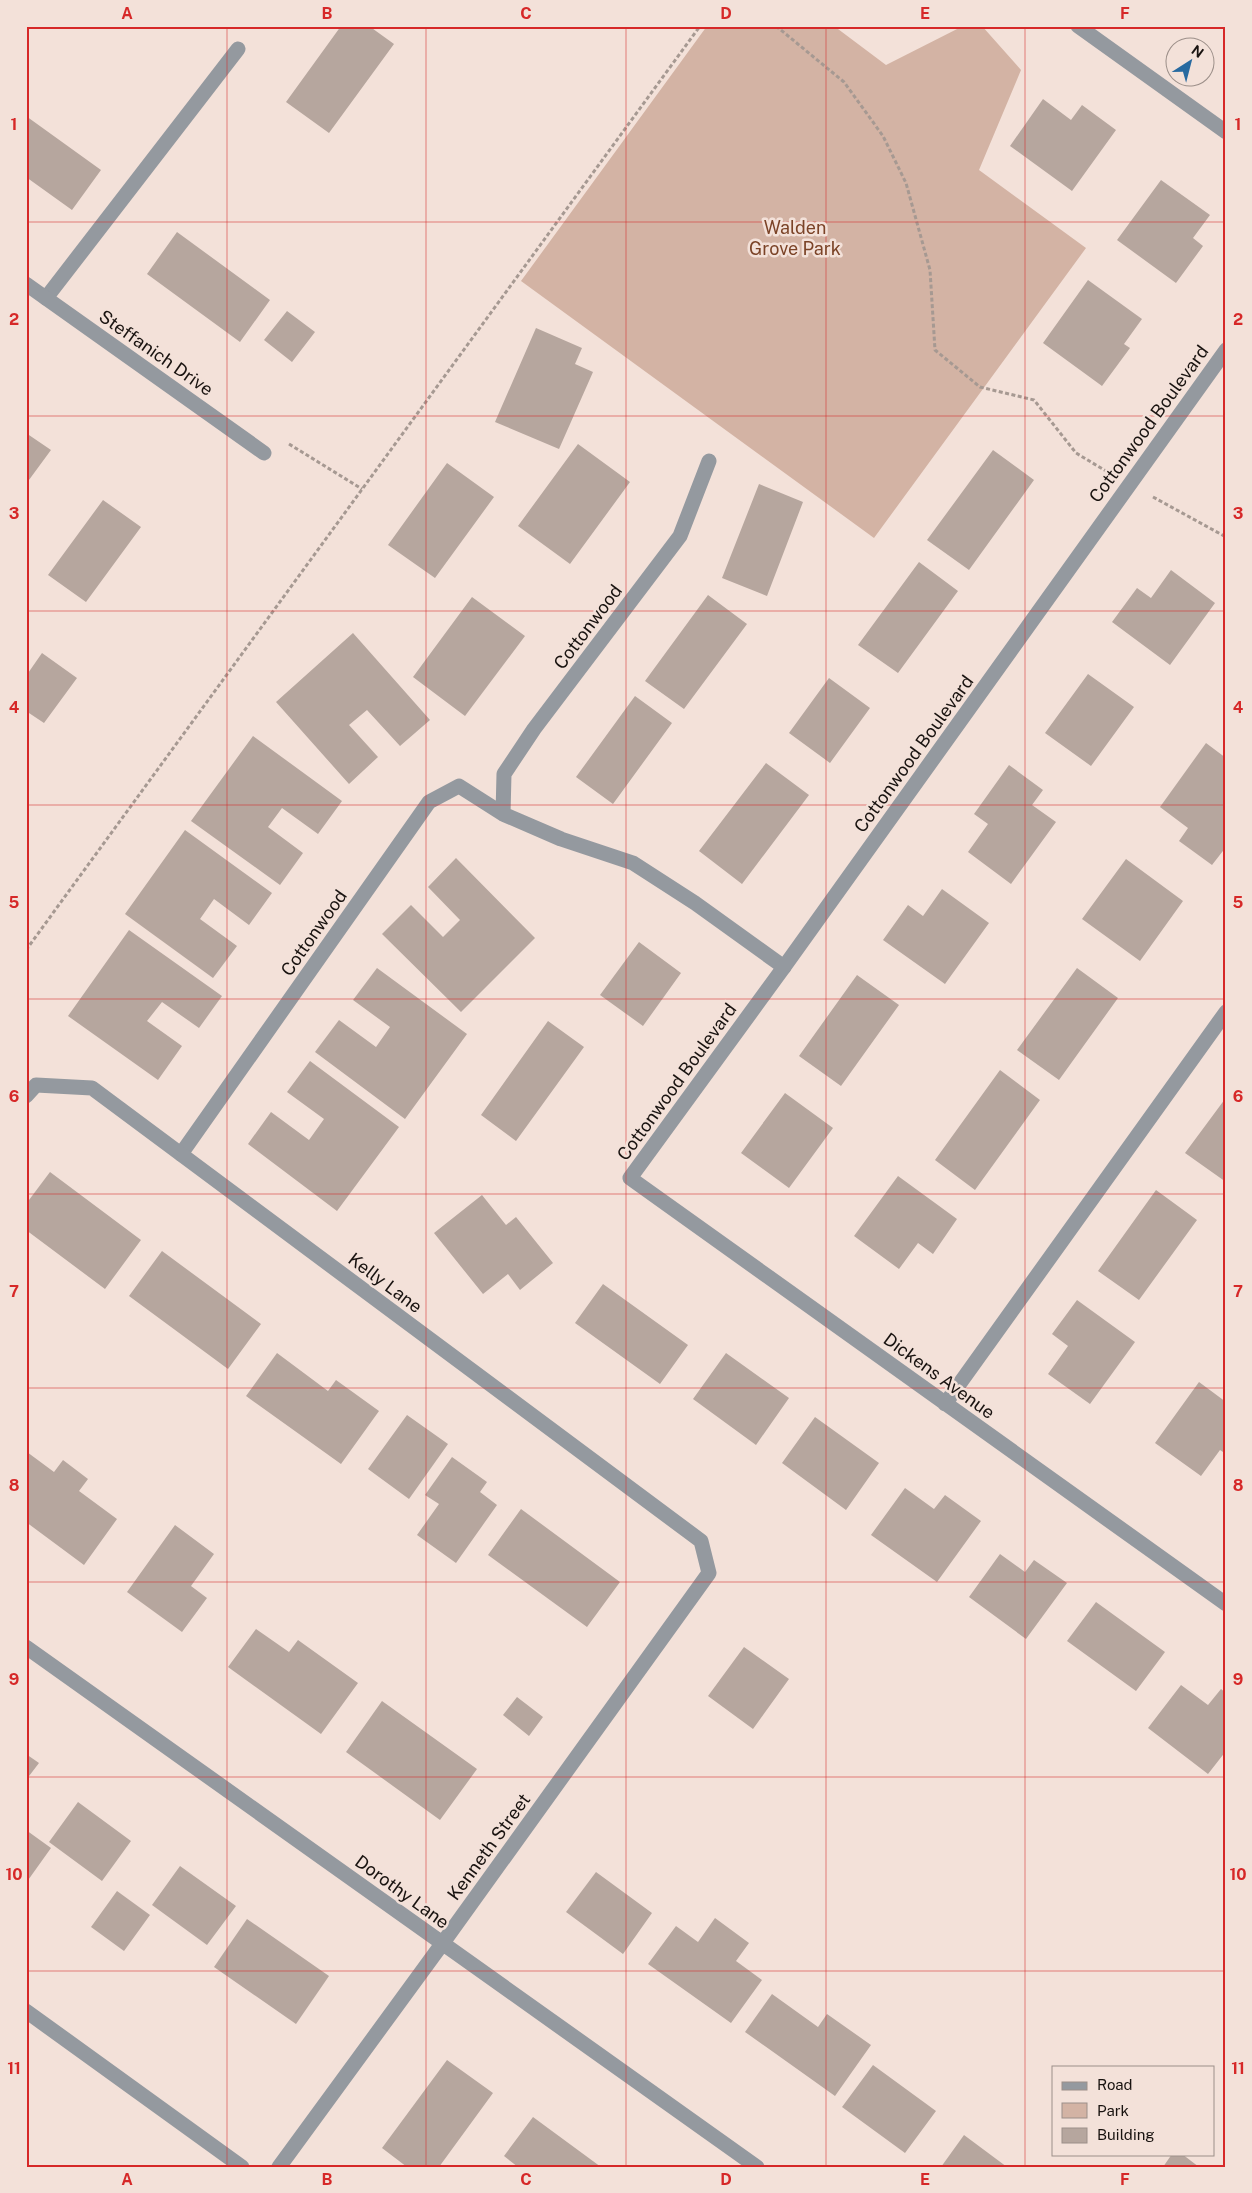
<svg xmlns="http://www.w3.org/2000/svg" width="1252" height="2193" font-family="'Public Sans',sans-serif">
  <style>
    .green { fill: #d3b3a4 }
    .building { fill: #b6a69e }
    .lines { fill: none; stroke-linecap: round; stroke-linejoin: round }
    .path { stroke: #a69992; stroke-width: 3; stroke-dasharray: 4 2.5; stroke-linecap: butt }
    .lane { stroke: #94999f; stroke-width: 15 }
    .street { stroke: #94999f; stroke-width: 15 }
    .grid { fill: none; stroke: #d62828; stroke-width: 1; stroke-opacity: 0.55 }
    .labels { text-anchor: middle; stroke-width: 5; stroke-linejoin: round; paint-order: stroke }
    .park-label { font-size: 18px; fill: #7b4327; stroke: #f3e1d9 }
    .street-label { font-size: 18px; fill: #191310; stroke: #f3e1d9 }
    .neatline { fill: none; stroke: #d62828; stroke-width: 2 }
    .grid-label { font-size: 16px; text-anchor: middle; font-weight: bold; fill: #d62828 }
  </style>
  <rect width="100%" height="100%" fill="#f3e1d9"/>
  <!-- green -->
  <path class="green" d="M707 26H834L886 65 963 26H982L1021 70 979 170 1086 248 874 538 521 281Z"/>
  <!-- building -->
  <path class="building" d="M341 26H369L394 44 329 133 286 102Z
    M1043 99 1071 120 1082 105 1116 130 1072 191 1010 146Z
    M26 116 101 170 72 210 26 177Z
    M1161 180 1210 215 1193 238 1203 246 1176 283 1117 240Z
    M177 232 270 300 240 342 147 274Z
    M1088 280 1142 319 1124 344 1130 348 1102 386 1043 343Z
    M287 311 315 332 292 362 264 340Z
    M536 328 582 348 575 364 593 372 559 449 495 422Z
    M26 433 51 450 26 484Z
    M578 444 630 482 570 564 518 526Z
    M993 450 1034 480 969 570 927 540Z
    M447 463 494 497 435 578 388 545Z
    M759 484 803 502 767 596 722 578Z
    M103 500 141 527 86 602 48 575Z
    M919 562 958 591 898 673 858 645Z
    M1171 570 1215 603 1170 665 1112 622 1137 588 1151 598Z
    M708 595 747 624 684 709 645 681Z
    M472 597 525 636 465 716 413 677Z
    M353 633 430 720 400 746 367 710 349 725 378 757 349 784 276 702Z
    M42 653 77 678 44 723 26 711V676Z
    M1088 674 1134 707 1091 766 1045 733Z
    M829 678 870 708 830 763 789 733Z
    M635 696 672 723 613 804 576 777Z
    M253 736 342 801 318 834 282 808 268 827 303 853 280 885 191 821Z
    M1206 743 1226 758V847L1212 865 1179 841 1188 828 1160 807Z
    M766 763 809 795 742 884 699 851Z
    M1009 765 1043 790 1032 805 1056 822 1011 884 968 852 988 824 974 814Z
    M185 830 272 893 249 925 214 899 200 919 237 946 213 978 125 914Z
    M456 858 535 938 461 1012 382 934 411 905 443 937 460 920 428 887Z
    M1126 859 1183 901 1140 961 1082 919Z
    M942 889 989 923 945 984 883 940 908 905 923 916Z
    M129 930 222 996 199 1028 162 1002 147 1021 182 1046 158 1080 68 1016Z
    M639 942 681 973 643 1026 600 995Z
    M377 968 467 1034 405 1119 315 1052 339 1020 376 1047 390 1027 353 1000Z
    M1077 968 1118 998 1059 1080 1017 1050Z
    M857 975 899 1005 841 1086 799 1056Z
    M548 1021 584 1047 516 1141 481 1115Z
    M310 1061 399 1127 337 1211 248 1144 271 1112 309 1140 324 1119 287 1092Z
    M1000 1070 1040 1100 975 1190 935 1160Z
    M785 1093 833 1128 789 1188 741 1153Z
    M1225 1099 1226 1100V1182L1185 1153Z
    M50 1172 141 1240 105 1289 26 1230V1204Z
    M898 1176 957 1219 933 1254 918 1243 899 1269 854 1236Z
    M1156 1190 1197 1220 1139 1300 1098 1271Z
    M482 1195 506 1225 516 1217 553 1263 520 1290 508 1274 483 1294 434 1233Z
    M162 1251 261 1324 228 1369 129 1296Z
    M603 1284 688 1345 660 1384 575 1323Z
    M1077 1300 1135 1342 1090 1404 1048 1374 1068 1346 1052 1334Z
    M277 1353 328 1391 336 1380 379 1411 341 1464 246 1396Z
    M726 1353 789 1398 756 1445 693 1399Z
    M1199 1382 1226 1402V1454L1220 1450 1201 1476 1155 1443Z
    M407 1415 448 1444 409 1499 368 1469Z
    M815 1417 879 1463 846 1510 782 1463Z
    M27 1452 54 1472 63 1460 88 1479 79 1491 117 1519 84 1565 26 1522Z
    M452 1457 487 1482 480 1492 497 1505 456 1563 417 1535 439 1504 425 1495Z
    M905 1488 934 1509 945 1495 981 1521 937 1582 871 1535Z
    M521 1509 620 1582 587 1627 488 1555Z
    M175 1525 214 1554 191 1586 207 1598 182 1632 127 1592Z
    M1000 1554 1025 1572 1034 1560 1067 1583 1026 1639 969 1597Z
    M1096 1602 1165 1652 1136 1691 1067 1641Z
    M256 1629 289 1652 298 1640 358 1683 321 1734 228 1667Z
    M744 1647 789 1679 753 1729 708 1696Z
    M1181 1685 1208 1705 1221 1689 1226 1693V1751L1208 1774 1148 1728Z
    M517 1697 543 1717 529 1736 503 1715Z
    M382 1701 477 1769 440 1820 346 1752Z
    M26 1754 39 1763 26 1780Z
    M78 1802 131 1841 102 1881 49 1842Z
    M26 1830 51 1848 26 1883Z
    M180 1866 236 1906 207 1945 152 1905Z
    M596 1872 652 1913 623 1954 566 1912Z
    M117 1891 150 1915 124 1951 91 1927Z
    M715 1918 749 1943 736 1961 762 1980 731 2023 648 1964 676 1926 698 1942Z
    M247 1919 329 1976 296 2024 214 1967Z
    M772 1994 818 2027 827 2014 871 2045 835 2096 745 2032Z
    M447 2060 493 2093 439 2167H407L382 2148Z
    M873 2065 936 2111 905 2153 842 2107Z
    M533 2117 601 2167H518L504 2156Z
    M964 2135 1007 2167H941Z
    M1172 2154H1182L1199 2167H1163Z"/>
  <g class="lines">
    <!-- path -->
    <path class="path" d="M776 26 844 82 883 136 906 183 930 270 935 350 980 387 1034 400 1076 453 1106 471
      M289 444 362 489
      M1153 497 1226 537
      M26 950 700 26"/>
    <!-- lane -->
    <path class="lane" d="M46 298 238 49
      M503 814 504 774 534 729 680 536 709 461
      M181 1154 429 802 459 786 503 814 561 839 633 863 695 903 784 967
      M26 2011 242 2167"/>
    <!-- street -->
    <path class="street" d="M1078 26 1226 132
      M26 284 264 453
      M1226 350 784 967 630 1178 1226 1604
      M26 1096 36 1085 92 1088 701 1541 709 1573 442 1944 279 2167
      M945 1404 1226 1012
      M26 1647 757 2167"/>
  </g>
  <!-- grid -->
  <path class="grid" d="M227 26V2167M426 26V2167M626 26V2167M826 26V2167M1025 26V2167M26 222H1226M26 416H1226M26 611H1226M26 805H1226M26 999H1226M26 1194H1226M26 1388H1226M26 1582H1226M26 1777H1226M26 1971H1226"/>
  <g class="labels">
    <!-- park labels -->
    <g class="park-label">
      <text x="795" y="234">Walden<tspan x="795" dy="21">Grove Park</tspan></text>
    </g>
    <!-- street labels -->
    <g class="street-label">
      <text transform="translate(156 353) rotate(35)" y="6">Steffanich Drive</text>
      <text transform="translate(1149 424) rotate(-54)" y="6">Cottonwood Boulevard</text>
      <text transform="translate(588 627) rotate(-53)" y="6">Cottonwood</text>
      <text transform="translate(914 754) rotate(-54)" y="6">Cottonwood Boulevard</text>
      <text transform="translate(314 933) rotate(-55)" y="6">Cottonwood</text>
      <text transform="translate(677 1082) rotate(-54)" y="6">Cottonwood Boulevard</text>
      <text transform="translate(385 1283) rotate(37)" y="6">Kelly Lane</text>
      <text transform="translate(939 1376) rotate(36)" y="6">Dickens Avenue</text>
      <text transform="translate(489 1847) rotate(-54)" y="6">Kenneth Street</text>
      <text transform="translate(402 1892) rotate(36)" y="6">Dorothy Lane</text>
    </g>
  </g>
  <!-- border -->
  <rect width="1252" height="2193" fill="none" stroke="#f3e1d9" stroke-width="55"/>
  <!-- legend -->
  <rect x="1052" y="2066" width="162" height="90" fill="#f3e1d9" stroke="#9c8f89"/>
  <rect x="1062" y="2082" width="25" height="8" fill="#94999f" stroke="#9c8f89"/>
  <text x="1097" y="2090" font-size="15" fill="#191310">Road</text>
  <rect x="1062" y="2103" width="25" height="15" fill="#d3b3a4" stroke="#9c8f89"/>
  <text x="1097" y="2116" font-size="15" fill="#191310">Park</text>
  <rect x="1062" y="2128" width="25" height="15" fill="#b6a69e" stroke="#9c8f89"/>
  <text x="1097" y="2140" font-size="15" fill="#191310">Building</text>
  <!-- north arrow -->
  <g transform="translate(1190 62) rotate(36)"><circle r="24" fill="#f3e1d9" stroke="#9c8f89"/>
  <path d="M0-4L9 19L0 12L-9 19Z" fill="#286aa0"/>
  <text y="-8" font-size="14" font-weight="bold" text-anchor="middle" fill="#191310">N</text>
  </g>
  <rect x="28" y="28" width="1196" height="2138" class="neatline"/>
  <g class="grid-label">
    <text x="127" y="19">A</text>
    <text x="327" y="19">B</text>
    <text x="526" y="19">C</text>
    <text x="726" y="19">D</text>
    <text x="925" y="19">E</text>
    <text x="1125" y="19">F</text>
    <text x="14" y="130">1</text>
    <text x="1238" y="130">1</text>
    <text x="14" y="325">2</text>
    <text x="1238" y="325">2</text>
    <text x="14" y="519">3</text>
    <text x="1238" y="519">3</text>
    <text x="14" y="713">4</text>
    <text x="1238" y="713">4</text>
    <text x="14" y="908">5</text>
    <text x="1238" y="908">5</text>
    <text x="14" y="1102">6</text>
    <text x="1238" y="1102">6</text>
    <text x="14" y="1297">7</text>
    <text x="1238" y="1297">7</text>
    <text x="14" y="1491">8</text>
    <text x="1238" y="1491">8</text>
    <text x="14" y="1685">9</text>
    <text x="1238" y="1685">9</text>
    <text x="14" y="1880">10</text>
    <text x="1238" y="1880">10</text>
    <text x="14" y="2074">11</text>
    <text x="1238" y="2074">11</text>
    <text x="127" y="2185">A</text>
    <text x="327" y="2185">B</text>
    <text x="526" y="2185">C</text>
    <text x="726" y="2185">D</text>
    <text x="925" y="2185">E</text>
    <text x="1125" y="2185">F</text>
  </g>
</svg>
